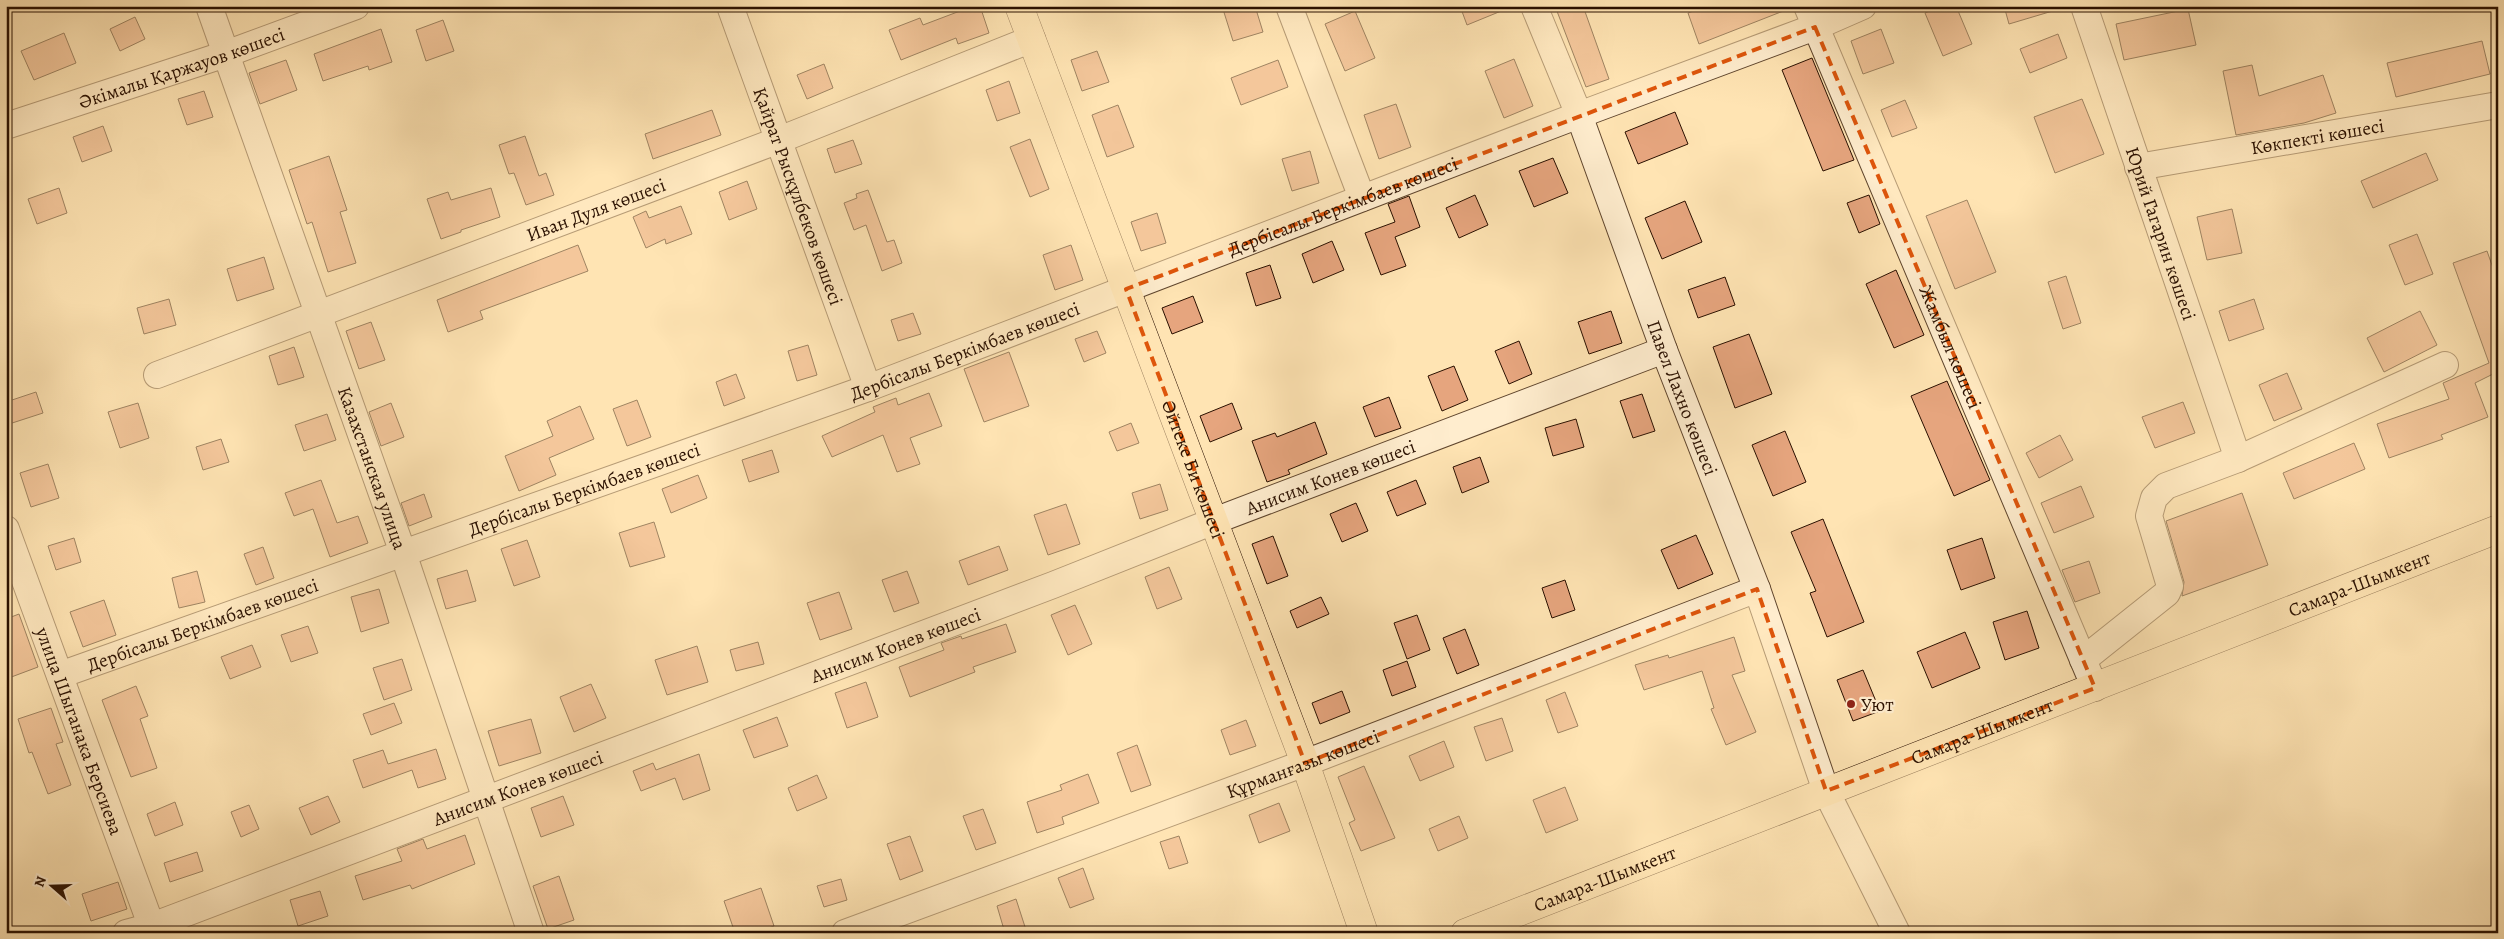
<svg xmlns="http://www.w3.org/2000/svg" width="2504" height="939" font-family="Alegreya,serif">
  <style>
    .building { fill: #e6a57e; stroke: #2a1000 }
    .lines { fill: none; stroke-linecap: round; stroke-linejoin: round }
    .minor-casing { stroke: #5f452d; stroke-width: 28 }
    .major-casing { stroke: #2a1000; stroke-width: 29 }
    .highway-casing { stroke: #2a1000; stroke-width: 29 }
    .minor { stroke: #ffedce; stroke-width: 26 }
    .major { stroke: #ffe4b3; stroke-width: 28 }
    .highway { stroke: #ffe4b3; stroke-width: 28 }
    .marked { fill: none; stroke: #de550b; stroke-width: 4; stroke-dasharray: 10 6; stroke-linejoin: round }
    .poi-dot { fill: #8f2418; stroke: #ffedce; stroke-width: 2 }
    .labels { text-anchor: middle; stroke-width: 4.5; stroke-linejoin: round; paint-order: stroke }
    .street-label { font-size: 19px; fill: #2a1000; stroke: #ffedce }
    .poi-label { font-size: 19px; fill: #2a1000; stroke: #ffedce; text-anchor: start }
  </style>
  <rect width="100%" height="100%" fill="#ffe4b3"/>
  <filter id="stains"><feTurbulence type="fractalNoise" baseFrequency=".004" numOctaves="4"/><feColorMatrix values="0 0 0 0 .2 0 0 0 0 .09 0 0 0 0 .02 0 0 0 .5 -.17"/></filter>
  <radialGradient id="worn" r=".72"><stop offset=".6" stop-color="#630" stop-opacity="0"/><stop offset="1" stop-color="#630" stop-opacity=".3"/></radialGradient>
  <!-- building -->
  <path class="building" d="M958 6H980L989 33 958 44 956 38 901 60 889 30 920 18 923 25 960 11Z
    M1222 6H1255L1263 32 1233 41Z
    M1460 6H1511V7L1467 25Z
    M1555 6H1583L1609 79 1586 87Z
    M1707 6H1790L1791 8 1699 44 1688 13Z
    M1941 6H1956L1972 44 1943 56 1925 13Z
    M2004 6H2055L2056 10 2009 24Z
    M2188 9 2196 45 2124 60 2116 24Z
    M1355 11 1375 58 1345 71 1325 24Z
    M135 17 145 39 120 51 110 29Z
    M443 20 454 51 426 61 416 30Z
    M381 29 392 62 369 70 368 66 323 81 314 54Z
    M1881 29 1894 63 1863 74 1851 41Z
    M64 33 76 63 34 80 21 51Z
    M2058 34 2067 58 2030 73 2020 49Z
    M2482 41 2490 74 2396 97 2387 63Z
    M1097 51 1109 82 1082 91 1071 60Z
    M1812 58 1854 160 1823 171 1782 70Z
    M1514 59 1533 106 1504 118 1485 71Z
    M286 60 297 90 260 104 249 73Z
    M1278 60 1288 87 1241 105 1231 78Z
    M824 64 833 88 807 99 797 75Z
    M2252 65 2259 96 2323 75 2336 113 2304 123 2236 135 2223 71Z
    M1009 81 1020 113 997 121 986 90Z
    M204 91 213 117 187 125 178 99Z
    M2082 99 2104 154 2055 173 2034 117Z
    M1905 100 1917 128 1892 137 1881 110Z
    M1396 104 1411 147 1379 159 1364 115Z
    M1118 105 1134 147 1107 157 1092 115Z
    M712 110 721 135 653 159 645 134Z
    M1675 112 1688 144 1638 164 1625 132Z
    M103 126 112 151 82 162 73 137Z
    M525 136 539 176 546 173 554 195 526 205 514 173 509 174 499 145Z
    M1030 139 1049 189 1030 197 1010 147Z
    M853 140 862 164 835 173 827 149Z
    M1310 151 1319 183 1292 191 1282 159Z
    M2426 153 2438 180 2373 208 2361 181Z
    M329 156 347 210 340 212 356 263 328 272 312 222 307 224 289 170Z
    M1553 158 1568 193 1534 207 1519 171Z
    M747 181 757 209 729 220 719 192Z
    M59 188 67 213 37 224 28 199Z
    M491 188 500 217 461 230V232L441 239 427 199 448 192 451 200Z
    M868 190 887 242 894 240 902 263 882 271 866 225 854 230 844 203 857 198 856 194Z
    M1475 195 1488 225 1459 238 1446 208Z
    M1869 195 1880 224 1859 233 1847 203Z
    M1409 196 1420 227 1395 237 1406 266 1381 275 1365 233 1395 222 1388 204Z
    M1967 200 1996 272 1955 289 1926 216Z
    M1685 201 1702 242 1662 259 1645 218Z
    M681 206 692 234 666 244 665 239 646 248 633 217 646 211 649 218Z
    M2232 209 2242 253 2207 260 2197 217Z
    M1157 213 1166 243 1141 251 1131 222Z
    M2417 234 2433 274 2405 285 2389 245Z
    M1332 241 1344 270 1313 283 1302 254Z
    M578 245 588 271 480 311 483 319 448 332 437 300Z
    M1071 245 1083 280 1055 290 1043 255Z
    M2487 251 2498 282V382H2496L2493 374 2475 383 2488 417 2441 435 2443 439 2389 458 2377 424 2449 399 2443 383 2489 363 2453 263Z
    M264 257 274 289 237 301 227 269Z
    M1270 265 1281 298 1256 306 1246 273Z
    M1896 270 1924 335 1894 348 1866 284Z
    M2066 276 2081 323 2063 329 2048 282Z
    M1725 277 1735 305 1698 318 1688 290Z
    M1193 296 1203 322 1172 334 1162 308Z
    M169 299 176 325 144 334 137 308Z
    M2254 299 2264 329 2229 341 2219 311Z
    M1611 311 1622 343 1589 354 1578 322Z
    M2420 311 2437 345 2384 372 2367 338Z
    M913 313 921 334 898 341 891 320Z
    M371 322 385 360 359 369 346 331Z
    M1097 331 1106 353 1084 362 1075 339Z
    M1749 334 1772 394 1735 408 1713 347Z
    M1519 341 1532 374 1509 384 1495 351Z
    M808 345 817 375 797 381 788 351Z
    M294 347 304 377 278 385 269 356Z
    M1009 352 1029 406 984 422 964 369Z
    M1454 366 1468 400 1442 411 1428 376Z
    M2287 373 2302 409 2274 421 2259 385Z
    M736 374 745 398 724 406 716 382Z
    M1947 381 1990 480 1954 496 1911 396Z
    M36 392 43 413 6 425V402Z
    M929 393 942 426 910 438 920 464 897 472 883 435 832 457 822 436 875 412 873 407 896 398 898 405Z
    M1642 394 1655 431 1633 438 1620 401Z
    M1389 397 1401 428 1375 437 1363 407Z
    M637 400 651 437 627 446 613 409Z
    M2183 402 2195 433 2155 448 2142 417Z
    M138 403 149 438 120 448 108 412Z
    M391 403 404 437 381 446 369 412Z
    M1232 403 1242 429 1210 442 1200 416Z
    M580 406 594 439 549 458 556 475 519 491 505 456 553 436 547 421Z
    M327 414 336 440 304 451 295 425Z
    M1576 419 1584 447 1553 456 1545 428Z
    M1315 422 1327 454 1288 470 1290 474 1267 482 1252 441 1275 433 1277 437Z
    M1131 423 1139 443 1117 451 1109 432Z
    M1785 431 1806 482 1773 496 1752 445Z
    M2060 435 2073 460 2039 478 2026 453Z
    M221 439 229 462 203 470 196 447Z
    M2354 443 2365 469 2294 499 2283 473Z
    M772 450 779 472 749 482 742 460Z
    M1480 457 1489 482 1462 493 1453 467Z
    M48 464 59 498 31 507 20 473Z
    M698 475 707 498 671 513 662 489Z
    M321 480 337 523 358 516 368 543 330 557 313 509 294 516 285 493Z
    M1416 480 1426 504 1397 516 1387 492Z
    M1160 484 1168 510 1140 519 1132 493Z
    M2081 486 2094 517 2054 533 2041 503Z
    M2242 493 2268 565 2182 596 2184 582 2166 521Z
    M424 494 432 517 409 526 401 503Z
    M1356 503 1368 531 1342 542 1330 514Z
    M1066 504 1080 544 1048 555 1034 515Z
    M1823 519 1864 622 1827 637 1810 593 1816 591 1791 532Z
    M654 522 665 557 630 567 619 533Z
    M1696 535 1713 574 1678 589 1661 550Z
    M1273 536 1288 576 1267 584 1252 544Z
    M74 538 81 562 56 570 48 546Z
    M1982 538 1995 578 1961 590 1947 550Z
    M527 540 540 577 514 586 501 549Z
    M999 546 1008 570 968 585 959 561Z
    M263 547 274 578 256 585 244 554Z
    M2089 561 2100 593 2075 602 2062 570Z
    M1169 567 1182 599 1157 609 1145 577Z
    M467 570 476 601 446 609 437 579Z
    M197 571 205 602 179 608 172 578Z
    M907 571 919 603 894 612 882 580Z
    M1565 580 1575 610 1552 618 1542 588Z
    M379 589 389 623 361 632 351 597Z
    M839 592 852 629 820 640 807 603Z
    M1321 597 1329 614 1297 628 1290 611Z
    M104 600 116 635 83 647 70 612Z
    M1075 605 1092 644 1068 655 1051 615Z
    M2027 611 2039 648 2005 660 1993 622Z
    M19 614 38 667 6 679V619Z
    M1417 615 1430 650 1407 659 1394 623Z
    M1006 624 1016 652 973 667 975 672 910 697 899 667 944 650 941 643 961 636 962 639Z
    M308 626 318 653 291 662 281 635Z
    M1465 629 1479 665 1457 674 1443 638Z
    M1965 632 1980 668 1932 688 1917 652Z
    M1734 637 1745 671 1732 675 1756 732 1726 745 1711 709 1714 708 1702 671 1644 690 1635 665 1668 655 1669 658Z
    M758 642 764 664 736 671 730 650Z
    M252 645 261 667 230 679 221 657Z
    M697 646 708 682 667 695 655 660Z
    M402 659 412 690 384 700 373 668Z
    M1407 661 1416 687 1392 696 1383 670Z
    M1863 670 1880 711 1853 721 1837 680Z
    M866 682 878 717 847 728 835 693Z
    M591 684 606 718 574 732 560 697Z
    M136 686 148 716 140 719 157 768 131 777 102 700Z
    M1342 691 1350 712 1320 724 1312 703Z
    M1565 692 1578 726 1558 733 1546 700Z
    M394 703 402 723 371 735 363 714Z
    M51 708 63 742 56 744 71 785 48 794 32 752 29 753 18 719Z
    M777 717 788 746 754 758 743 730Z
    M1502 718 1513 751 1486 761 1474 727Z
    M531 719 541 753 499 766 488 731Z
    M1246 720 1256 746 1230 755 1221 730Z
    M1444 741 1454 767 1420 781 1409 756Z
    M1137 745 1151 785 1131 792 1117 753Z
    M436 749 446 779 418 788 412 770 363 788 353 760 383 750 388 764Z
    M699 754 710 790 683 800 675 778 641 791 633 771 653 763 656 770Z
    M1364 766 1395 838 1361 851 1349 823 1355 820 1338 777Z
    M1088 774 1099 803 1062 817 1064 824 1037 833 1027 802 1062 790 1060 785Z
    M817 775 827 798 797 811 788 788Z
    M1565 787 1578 820 1546 833 1533 800Z
    M328 796 340 822 311 835 299 808Z
    M563 796 574 825 541 837 531 808Z
    M175 802 183 825 155 836 147 814Z
    M1279 803 1290 831 1259 843 1249 815Z
    M249 805 259 829 241 837 231 812Z
    M983 809 996 843 976 850 963 816Z
    M1459 816 1468 838 1438 851 1429 829Z
    M465 835 475 864 412 889 410 885 363 900 355 876 402 861 397 849 423 839 427 849Z
    M910 836 923 871 900 880 887 844Z
    M1179 836 1188 863 1169 869 1160 842Z
    M197 852 203 871 170 882 164 863Z
    M1083 868 1094 899 1070 908 1058 878Z
    M559 876 574 920 548 929 533 886Z
    M841 879 847 900 824 907 817 886Z
    M118 882 127 909 91 921 82 894Z
    M761 888 774 926 755 933H735L724 901Z
    M320 891 328 916 298 926 290 900Z
    M1016 899 1027 933H1005L997 906Z"/>
  <g class="lines">
    <!-- minor casing -->
    <g class="minor-casing">
      <g id="minor">
        <path id="s1" d="M209 6 403 553 531 933"/>
        <path id="s2" d="M730 6 868 388"/>
        <path d="M1289 6 1362 198"/>
        <path id="s3" d="M1534 6 1579 115 1664 350 1757 589 1826 791 1897 933"/>
        <path id="s4" d="M1807 6 2095 688"/>
        <path id="s5" d="M2084 6 2238 459"/>
        <path id="s6" d="M6 126 226 54 356 6"/>
        <path id="s7" d="M2138 167 2498 105"/>
        <path id="s8" d="M157 375 779 140 1032 39"/>
        <path id="s9" d="M6 529 154 933"/>
        <path d="M2083 660 2167 593 2170 586 2149 516 2154 498 2166 486 2238 459 2445 365"/>
        <path id="s10" d="M60 675 868 388 1579 115 1815 27 1863 6"/>
        <path id="s11" d="M126 933 152 926 1053 585 1214 521 1664 350"/>
        <path id="s12" d="M845 933 1305 763 1757 589"/>
      </g>
    </g>
    <!-- major casing -->
    <g class="major-casing">
      <g id="major">
        <path id="s13" d="M1019 6 1305 763 1364 933"/>
      </g>
    </g>
    <!-- highway casing -->
    <g class="highway-casing">
      <g id="highway">
        <path id="s14" d="M1465 933 2498 529"/>
      </g>
    </g>
    <!-- minor -->
    <use href="#minor" class="minor"/>
    <!-- major -->
    <use href="#major" class="major"/>
    <!-- highway -->
    <use href="#highway" class="highway"/>
  </g>
  <!-- marked area -->
  <path d="M0 0H2504V939H0ZM1815 27 2095 688 1826 791 1757 589 1305 763 1126 289Z" fill="#ffe4b3" fill-opacity=".55" fill-rule="evenodd"/>
  <path class="marked" d="M1815 27 2095 688 1826 791 1757 589 1305 763 1126 289Z"/>
  <!-- markers -->
  <circle class="poi-dot" cx="1851" cy="704" r="5"/>
  <g class="labels">
    <!-- street labels -->
    <g class="street-label">
      <text dy="7" stroke="none"><textPath href="#s6" startOffset="185">Әкімалы Қаржауов көшесі</textPath></text>
      <text dy="7" stroke="none"><textPath href="#s7" startOffset="182">Көкпекті көшесі</textPath></text>
      <text dy="7" stroke="none"><textPath href="#s2" startOffset="202">Қайрат Рысқұлбеков көшесі</textPath></text>
      <text dy="7" stroke="none"><textPath href="#s10" startOffset="1366">Дербісалы Беркімбаев көшесі</textPath></text>
      <text dy="7" stroke="none"><textPath href="#s8" startOffset="469">Иван Дуля көшесі</textPath></text>
      <text dy="7" stroke="none"><textPath href="#s5" startOffset="240">Юрий Гагарин көшесі</textPath></text>
      <text dy="7" stroke="none"><textPath href="#s4" startOffset="370">Жамбыл көшесі</textPath></text>
      <text dy="7" stroke="none"><textPath href="#s10" startOffset="961">Дербісалы Беркімбаев көшесі</textPath></text>
      <text dy="7" stroke="none"><textPath href="#s3" startOffset="419">Павел Лахно көшесі</textPath></text>
      <text dy="7" stroke="none"><textPath href="#s1" startOffset="490">Казахстанская улица</textPath></text>
      <text dy="7" stroke="none"><textPath href="#s13" startOffset="495">Әйтеке Би көшесі</textPath></text>
      <text dy="7" stroke="none"><textPath href="#s11" startOffset="1288">Анисим Конев көшесі</textPath></text>
      <text dy="7" stroke="none"><textPath href="#s10" startOffset="556">Дербісалы Беркімбаев көшесі</textPath></text>
      <text dy="7" stroke="none"><textPath href="#s14" startOffset="960">Самара-Шымкент</textPath></text>
      <text dy="7" stroke="none"><textPath href="#s10" startOffset="151">Дербісалы Беркімбаев көшесі</textPath></text>
      <text dy="7" stroke="none"><textPath href="#s11" startOffset="822">Анисим Конев көшесі</textPath></text>
      <text dy="7" stroke="none"><textPath href="#s9" startOffset="215">улица Шыганака Берсиева</textPath></text>
      <text dy="7" stroke="none"><textPath href="#s14" startOffset="555">Самара-Шымкент</textPath></text>
      <text dy="7" stroke="none"><textPath href="#s12" startOffset="488">Құрманғазы көшесі</textPath></text>
      <text dy="7" stroke="none"><textPath href="#s11" startOffset="418">Анисим Конев көшесі</textPath></text>
      <text dy="7" stroke="none"><textPath href="#s14" startOffset="150">Самара-Шымкент</textPath></text>
    </g>
    <!-- poi labels -->
    <g class="poi-label">
      <text x="1861" y="711">Уют</text>
    </g>
  </g>
  <!-- margin -->
  <rect width="2504" height="939" fill="none" stroke="#ffe4b3" stroke-width="25"/>
  <rect x="8" y="8" width="2489" height="924" fill="none" stroke="#2a1000" stroke-width="2.5"/>
  <rect x="12" y="12" width="2479" height="914" fill="none" stroke="#2a1000"/>
  <!-- north arrow -->
  <g transform="translate(52 886) rotate(290)" stroke="#ffedce" stroke-width="4" paint-order="stroke">
  <path d="M0-4L9 19L0 12L-9 19Z" fill="#2a1000"/>
  <text y="-8" font-size="14" font-weight="bold" text-anchor="middle" fill="#2a1000">N</text>
  </g>
  <rect width="100%" height="100%" filter="url(#stains)"/>
  <rect width="100%" height="100%" fill="url(#worn)"/>
</svg>
